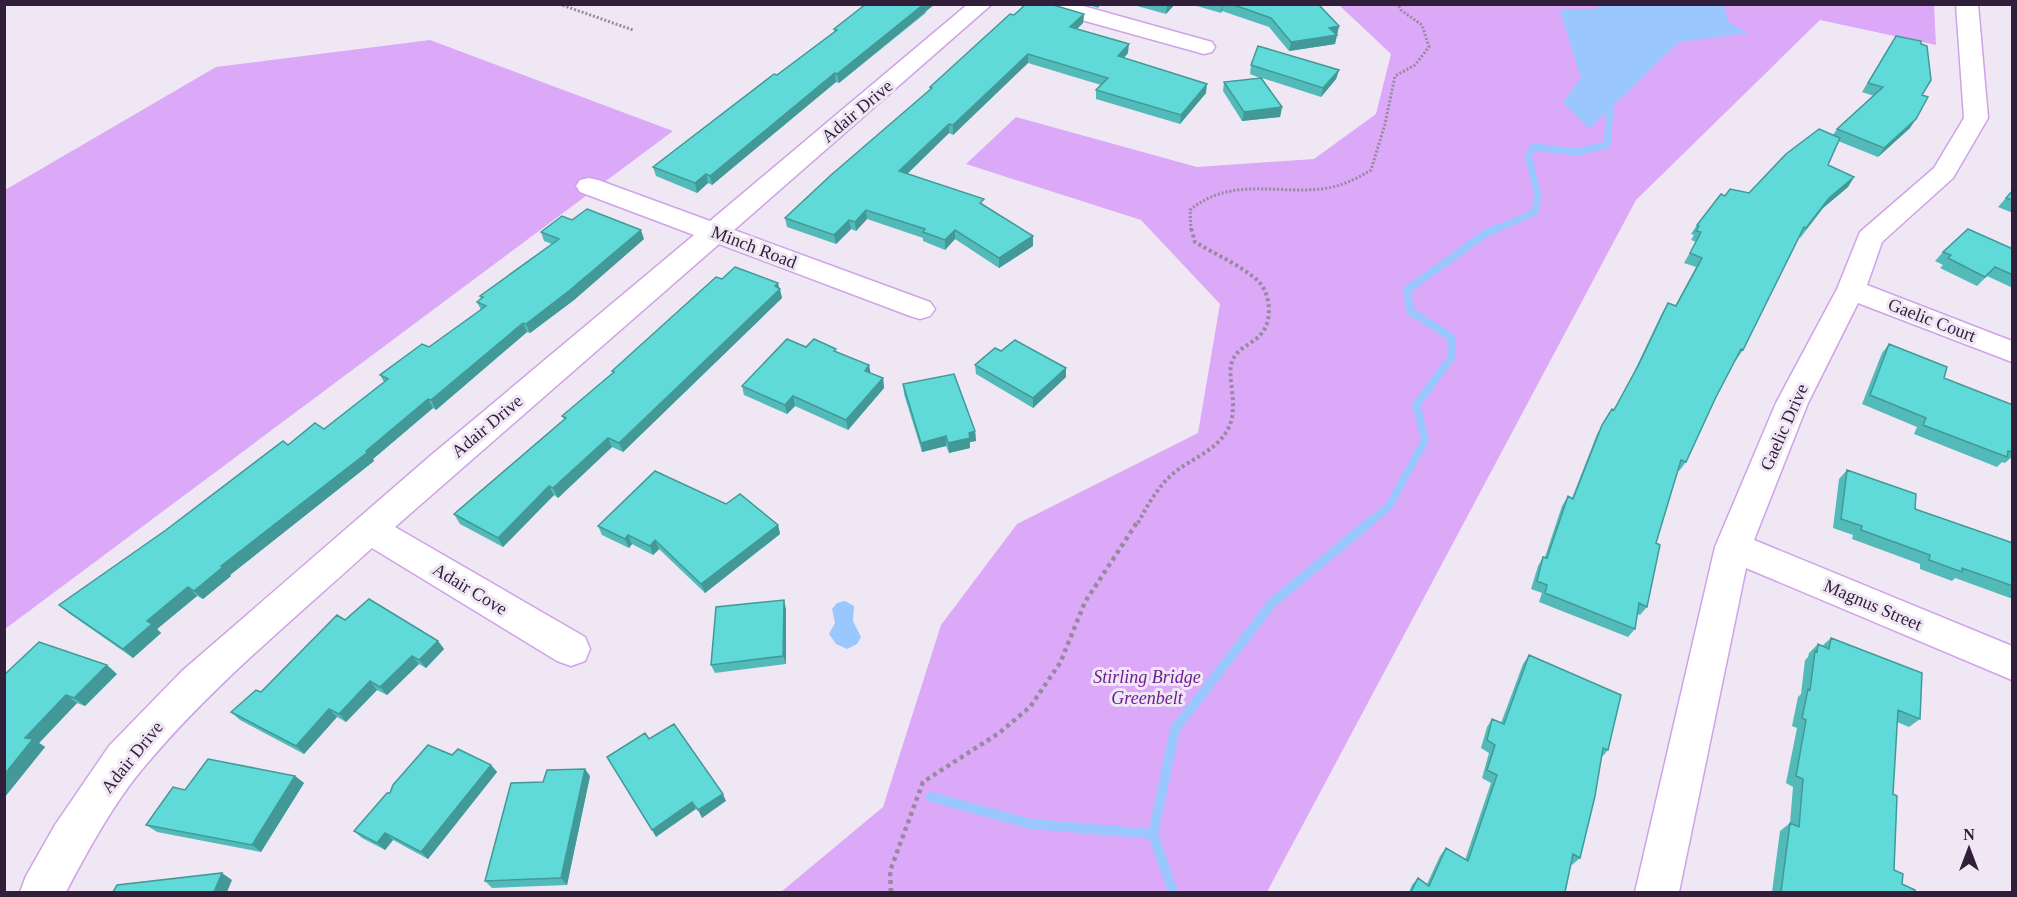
<svg xmlns="http://www.w3.org/2000/svg" width="2017" height="897" font-family="Georgia,serif">
  <style>
    .green { fill: #dba9f7 }
    .water { fill: #9ac7fd }
    .lines { fill: none; stroke-linecap: round; stroke-linejoin: round }
    .stream-far2 { stroke: #9ac7fd; stroke-width: 7 }
    .stream-far1 { stroke: #9ac7fd; stroke-width: 8 }
    .stream { stroke: #9ac7fd; stroke-width: 10 }
    .minor-casing { stroke: #d0a2e8; stroke-width: 3 }
    .path-far2 { stroke: #978a9f; stroke-width: 3; stroke-dasharray: 2 2; stroke-linecap: butt }
    .path-far1 { stroke: #978a9f; stroke-width: 4; stroke-dasharray: 3 3; stroke-linecap: butt }
    .path { stroke: #978a9f; stroke-width: 4.5; stroke-dasharray: 4 4; stroke-linecap: butt }
    .minor { fill: #fff; fill-rule: evenodd }
    .wall { fill: #52bbba }
    .shaded-wall { fill: #429997 }
    .building { fill: #5fdad8; stroke: #429997; stroke-width: 1.5 }
    .labels { text-anchor: middle; stroke-width: 6; stroke-linejoin: round; paint-order: stroke }
    .street-label { font-size: 18px; fill: #301e3a; stroke: #f0e7f5 }
    .park-label { font-size: 18px; font-style: italic; fill: #6f1e91; stroke: #f0e7f5 }
  </style>
  <rect width="100%" height="100%" fill="#f0e7f5"/>
  <!-- green -->
  <path class="green" d="M1339 5H1934L1936 45 1820 20 1636 200 1267 892H781L883 807 941 625 1017 524 1198 433 1220 304 1141 220 966 164 1016 117 1197 167 1314 159 1376 114 1391 54Z
    M430 40 673 131 5 629V190L216 67Z"/>
  <!-- water -->
  <path class="water" d="M1602 4 1724 5 1728 22 1748 33 1679 42 1589 129 1563 102 1581 78 1560 10 1595 9Z
    M845 601 854 606 853 621 861 637 857 644 847 649 836 644 829 634 835 623 832 609 837 603Z"/>
  <g class="lines">
    <!-- stream-far2 -->
    <path class="stream-far2" d="M1494 230 1535 212 1538 195 1528 155 1534 147 1577 152 1607 145 1611 99"/>
    <!-- stream-far1 -->
    <path class="stream-far1" d="M1369 523 1389 506 1425 440 1416 405 1451 358V337L1410 311 1407 290 1486 233 1498 228"/>
    <!-- stream -->
    <path class="stream" d="M931 797 1031 824 1153 834
      M1173 892 1153 834 1175 729 1272 603 1371 521"/>
    <!-- minor casing -->
    <g class="minor-casing">
      <path id="minor" d="M968 4H992L734 230 930 302 935 309 930 316 920 319 910 316 719 244 395 527 585 637 590 649 585 661 571 666 557 661 372 548C293 620 208 689 140 772 112 806 86 854 66 892H20L26 876 55 825 109 746 182 671 429 457 694 235 580 192 576 186 580 180 589 178 598 180 710 221Z
        M1040 4H1076L1212 42 1215 47 1212 52 1204 54 1042 9Z
        M1956 4H1978L1988 118 1953 178 1882 242 1867 285 2012 341V362L1858 303 1808 403 1754 540 2012 646V680L1746 568 1679 892H1635L1715 547 1776 403 1837 289 1860 232 1934 168 1964 118Z"/>
    </g>
    <!-- path-far2 -->
    <path class="path-far2" d="M559 4 633 30
      M1191 230 1190 210C1233 175 1279 196 1328 188 1344 185 1358 178 1371 170L1385 124 1395 76 1415 65 1429 47 1422 25 1401 10 1398 4"/>
    <!-- path-far1 -->
    <path class="path-far1" d="M1138 523C1148 504 1159 485 1175 472 1193 458 1217 450 1228 429 1240 406 1226 378 1232 362 1237 347 1252 345 1261 334 1273 321 1271 292 1257 280 1240 265 1215 254 1195 242L1191 228"/>
    <!-- path -->
    <path class="path" d="M891 892 890 871 923 782 999 733 1030 707 1060 663 1085 602 1138 521"/>
    <!-- minor -->
    <use href="#minor" class="minor"/>
  </g>
  <!-- wall -->
  <path class="wall" d="M1086 4H1101L1098 8Z
    M1130 4H1175L1166 14Z
    M1190 4H1316L1339 26 1335 44 1289 51 1269 27 1222 11 1221 13Z
    M927 12 839 83 836 82 712 185 708 183 697 193 656 176 653 167 834 32V29Z
    M1084 14 1083 23 1077 29 1128 53 1124 58 1206 93 1180 124 1096 99V90L1101 85 1028 63 953 135 949 133 907 174 984 206 1033 236V246L999 268 955 239 945 250 923 241V238L867 219 856 231 851 229 836 244 787 227 785 218 930 90V87L1014 15Z
    M1890 45 1922 95 1910 128 1878 157 1838 141 1828 165 1854 177 1848 187 1823 208 1800 238 1799 237 1743 350 1736 360V359L1716 397 1686 462 1679 471 1678 470 1656 543 1647 607 1640 615 1637 614 1635 629 1628 637 1539 602 1542 593 1531 589 1538 566 1543 557H1545L1562 506 1568 496 1572 498 1597 434 1612 409 1614 410 1633 374 1662 313 1668 303 1675 306 1696 267 1684 263 1696 242 1691 240 1694 235 1691 234 1697 225 1725 196 1749 193 1833 135 1837 129 1874 96 1862 92Z
    M1251 65 1339 70 1336 79 1321 97 1262 78 1282 107 1280 117 1242 121 1223 91 1224 82 1260 78 1250 74Z
    M2013 190V213L1998 207Z
    M572 220 644 239 574 300 530 333 527 332 436 410 433 408 373 459 374 461 230 575 231 576 203 599 197 596 157 629 161 633 133 658 70 614 59 605 288 445 324 429 384 382 380 375 429 347 481 310 477 302 481 298 480 296 552 244 544 241 541 232Z
    M2013 249V288L1987 276 1977 286 1940 268 1943 265 1935 261 1943 252Z
    M722 279 779 288 780 289 782 298 623 452 612 447 558 498 554 495 503 547 460 524 454 514 564 419 562 416 613 374 612 371Z
    M1889 344 1944 378 2013 405V456L2005 463 2002 462 1997 467 1914 434 1917 427 1862 404 1882 353Z
    M806 347 837 352 869 365 870 373 883 378 884 388 848 430 795 406 787 414 744 395 742 386Z
    M1001 351 1066 368V377L1033 408 976 374 975 365Z
    M903 384 975 431 976 441 970 442V448L949 453 946 446 922 452 904 394Z
    M1847 470 1915 509 2013 543V599L1955 578 1952 581 1920 569V564L1852 539 1853 535 1833 528 1839 479Z
    M726 504 778 525 780 534 705 593 659 549 653 555 632 544 629 548 602 535 598 526Z
    M786 609V664L715 673 711 665Z
    M345 620 438 641 444 649 426 668 419 664 387 695 377 690 346 722 337 717 304 754 240 720 231 712 261 692Z
    M1831 638 1920 719 1909 727 1897 722 1893 794 1894 870 1902 884 1915 892H1772L1780 831 1790 823 1793 787 1786 783 1797 728 1792 726 1798 697 1801 694 1805 660 1808 657 1809 653 1818 644 1822 646Z
    M1529 655 1608 750 1602 757 1580 858 1572 865 1571 864 1565 892H1409L1412 885 1418 878 1427 884 1440 856 1446 848 1465 860 1491 783 1482 778 1489 753 1481 748 1487 727 1492 719 1501 723 1523 664Z
    M117 674 85 706 77 703 39 743 45 747 4 798V675Z
    M452 755 491 765 497 772 428 859 393 840 385 850 362 838 354 831 390 793Z
    M295 776 304 783 261 852 157 832 146 825 185 790Z
    M590 776 567 885 492 888 485 881 543 782Z"/>
  <!-- shaded-wall -->
  <path class="shaded-wall" d="M924 4H935L839 83 837 74Z
    M1175 4 1166 14 1167 5Z
    M1222 4H1223L1222 11 1221 13Z
    M1084 14 1083 23 1069 36 1070 27Z
    M1339 26 1337 35 1329 28Z
    M1337 35 1335 44 1289 51 1291 42Z
    M1129 44 1128 53 1117 65 1118 56Z
    M1028 54V63L953 135V125Z
    M1339 70 1336 79 1321 97 1323 88Z
    M835 73 836 82 712 185 710 176Z
    M1207 84 1206 93 1180 124 1181 115Z
    M1282 107 1280 117 1242 121 1244 112Z
    M1916 119 1910 128 1878 157 1884 148Z
    M949 124V133L900 181 899 171Z
    M706 174 708 183 697 193 695 183Z
    M1854 177 1848 187 1823 208 1800 238 1829 198Z
    M866 210 867 219 856 231 855 222Z
    M849 220 851 229 836 244 834 235Z
    M641 230 644 239 574 300 530 333 526 324Z
    M955 230V239L945 250V240Z
    M1033 236V246L999 268V258Z
    M778 283 782 298 623 452 619 443Z
    M523 323 527 332 436 410 431 400Z
    M869 365 871 375 865 371Z
    M1066 368V377L1033 408V398Z
    M883 378 884 388 848 430 846 420Z
    M793 396 795 406 787 414 785 405Z
    M428 399 433 408 373 459 374 461 230 575 231 576 203 599 194 591 221 566 366 451Z
    M975 431 976 441 970 442V448L949 453 948 443 969 433Z
    M946 436V446L922 452 921 443Z
    M608 438 612 447 558 498 553 488Z
    M549 486 554 495 503 547 498 538Z
    M778 525 780 534 705 593 701 584Z
    M628 535 632 544 629 548 625 539Z
    M655 540 659 549 653 555 650 546Z
    M188 587 197 596 157 629 161 633 133 658 123 649 147 621Z
    M784 600 786 609V664L783 656Z
    M438 641 444 649 426 668 419 660Z
    M412 656 419 664 387 695 380 687Z
    M107 665 117 674 85 706 74 698Z
    M370 681 377 690 346 722 339 714Z
    M66 695 77 703 39 743 45 747 4 798V775L25 738Z
    M329 709 337 717 304 754 296 746Z
    M491 765 497 772 428 859 421 852Z
    M585 769 590 776 567 885 561 878Z
    M295 776 304 783 261 852 252 845Z
    M723 794 726 801 702 818 698 810Z
    M692 802 696 809 656 837 652 830Z
    M385 833 393 840 385 850 377 843Z
    M222 873 232 880 227 892H214Z"/>
  <!-- building -->
  <path class="building" d="M866 4H924L837 74 835 73 710 176 706 174 695 183 653 167 774 74 777 75 837 30 834 29Z
    M1026 4H1050L1084 14 1070 27 1129 44 1118 56 1207 84 1181 115 1096 90 1108 78 1028 54 953 125 949 124 899 171 984 199 980 203 1033 236 999 258 955 230 945 240 923 232 925 229 866 210 855 222 849 220 834 235 785 218 831 175 932 88 930 87 1010 14 1014 15Z
    M1231 4H1316L1319 5 1339 26 1329 28 1337 35 1291 42 1271 18Z
    M1896 36 1921 41V44L1927 46 1931 80 1922 95 1928 97 1916 119 1884 148 1837 129 1883 87 1868 83Z
    M1258 46 1339 70 1323 88 1251 65Z
    M1261 78 1282 107 1244 112 1224 82Z
    M1819 129 1840 138 1828 165 1854 177 1829 198 1806 228 1804 227 1743 350 1741 349 1716 397 1686 462 1681 460 1656 543 1660 545 1647 607 1639 603 1635 629 1545 593 1547 585 1537 581 1543 557 1547 558 1568 496 1573 499 1602 425 1612 409 1614 410 1639 364 1668 303 1676 306 1702 258 1690 253 1701 232 1696 231 1699 226 1697 225 1721 194 1725 196 1730 189 1749 193 1786 154Z
    M2013 190V200L2006 198Z
    M587 209 641 230 570 290 526 324 523 323 431 400 428 399 366 451 368 452 221 566 223 567 194 591 188 587 147 621 152 624 123 649 59 605 166 530 283 441 288 445 315 423 324 429 388 379 380 375 422 344 429 347 486 306 477 302 483 297 480 296 559 239 541 232 562 216 572 220Z
    M1968 229 2013 249V275L1995 267 1985 277 1948 258 1951 255 1943 252Z
    M735 267 778 283 775 286 780 289 619 443 608 438 553 488 549 486 498 538 454 514 566 418 562 416 614 372 612 371 716 277 722 279Z
    M787 339 806 347 814 339 836 349 834 351 869 365 865 371 883 378 846 420 793 396 785 405 742 386Z
    M1015 340 1066 368 1033 398 975 365 995 348 1001 351Z
    M1889 344 1947 367 1944 378 2013 405V452L2008 451 2007 457 1923 425 1926 418 1870 395Z
    M954 374 975 431 969 433 970 438 948 443 946 436 921 443 903 384Z
    M1847 470 1916 494 1915 509 2013 543V586L1962 568V572L1929 560 1930 555 1861 530 1862 526 1841 519Z
    M655 471 726 504 740 494 778 525 701 584 655 540 650 546 628 535 625 539 598 526Z
    M369 599 438 641 419 660 412 656 380 687 370 681 339 714 329 709 296 746 231 712 256 690 261 692 337 615 345 620Z
    M784 600 783 656 711 665 716 607Z
    M1831 638 1922 673 1920 719 1898 710 1893 794 1897 796 1894 870 1903 874 1902 884 1915 890V892H1781L1790 823 1799 827 1803 779 1796 776 1806 720 1802 718 1808 689 1810 690 1815 651 1817 652 1818 644 1829 649Z
    M39 642 107 665 74 698 66 695 25 738 33 739 4 775V675Z
    M1529 655 1621 695 1608 750 1603 748 1595 796 1580 858 1573 854 1565 892H1411L1418 878 1429 886 1446 848 1468 861 1497 775 1487 770 1495 745 1487 740 1492 719 1504 724Z
    M674 724 723 794 698 810 692 802 652 830 607 757 645 733 649 739Z
    M428 745 452 755 458 749 491 765 421 852 385 833 377 843 354 831 387 793H390L393 785Z
    M208 759 295 776 252 845 146 825 173 787 185 790Z
    M585 769 561 878 485 881 511 783 543 782 547 770Z
    M222 873 214 892H113L117 885Z"/>
  <g class="labels">
    <!-- street labels -->
    <g class="street-label">
      <text transform="translate(857 111) rotate(-40)" y="6">Adair Drive</text>
      <text transform="translate(754 247) rotate(21)" y="6">Minch Road</text>
      <text transform="translate(1932 320) rotate(21)" y="6">Gaelic Court</text>
      <text transform="translate(487 426) rotate(-40)" y="6">Adair Drive</text>
      <text transform="translate(1784 427) rotate(-66)" y="6">Gaelic Drive</text>
      <text transform="translate(470 589) rotate(31)" y="6">Adair Cove</text>
      <text transform="translate(1873 605) rotate(23)" y="6">Magnus Street</text>
      <text transform="translate(132 757) rotate(-51)" y="6">Adair Drive</text>
    </g>
    <!-- park labels -->
    <g class="park-label">
      <text x="1147" y="683">Stirling Bridge<tspan x="1147" dy="21">Greenbelt</tspan></text>
    </g>
  </g>
  <!-- border -->
  <rect width="2017" height="897" fill="none" stroke="#301e3a" stroke-width="12"/>
  <!-- north arrow -->
  <g transform="translate(1969 849)" stroke="#f0e7f5" stroke-width="4.5" paint-order="stroke">
  <path d="M0-4.5L10 22L0 15L-10 22Z" fill="#301e3a"/>
  <text y="-9" font-size="16" font-weight="bold" text-anchor="middle" fill="#301e3a">N</text>
  </g>
</svg>
